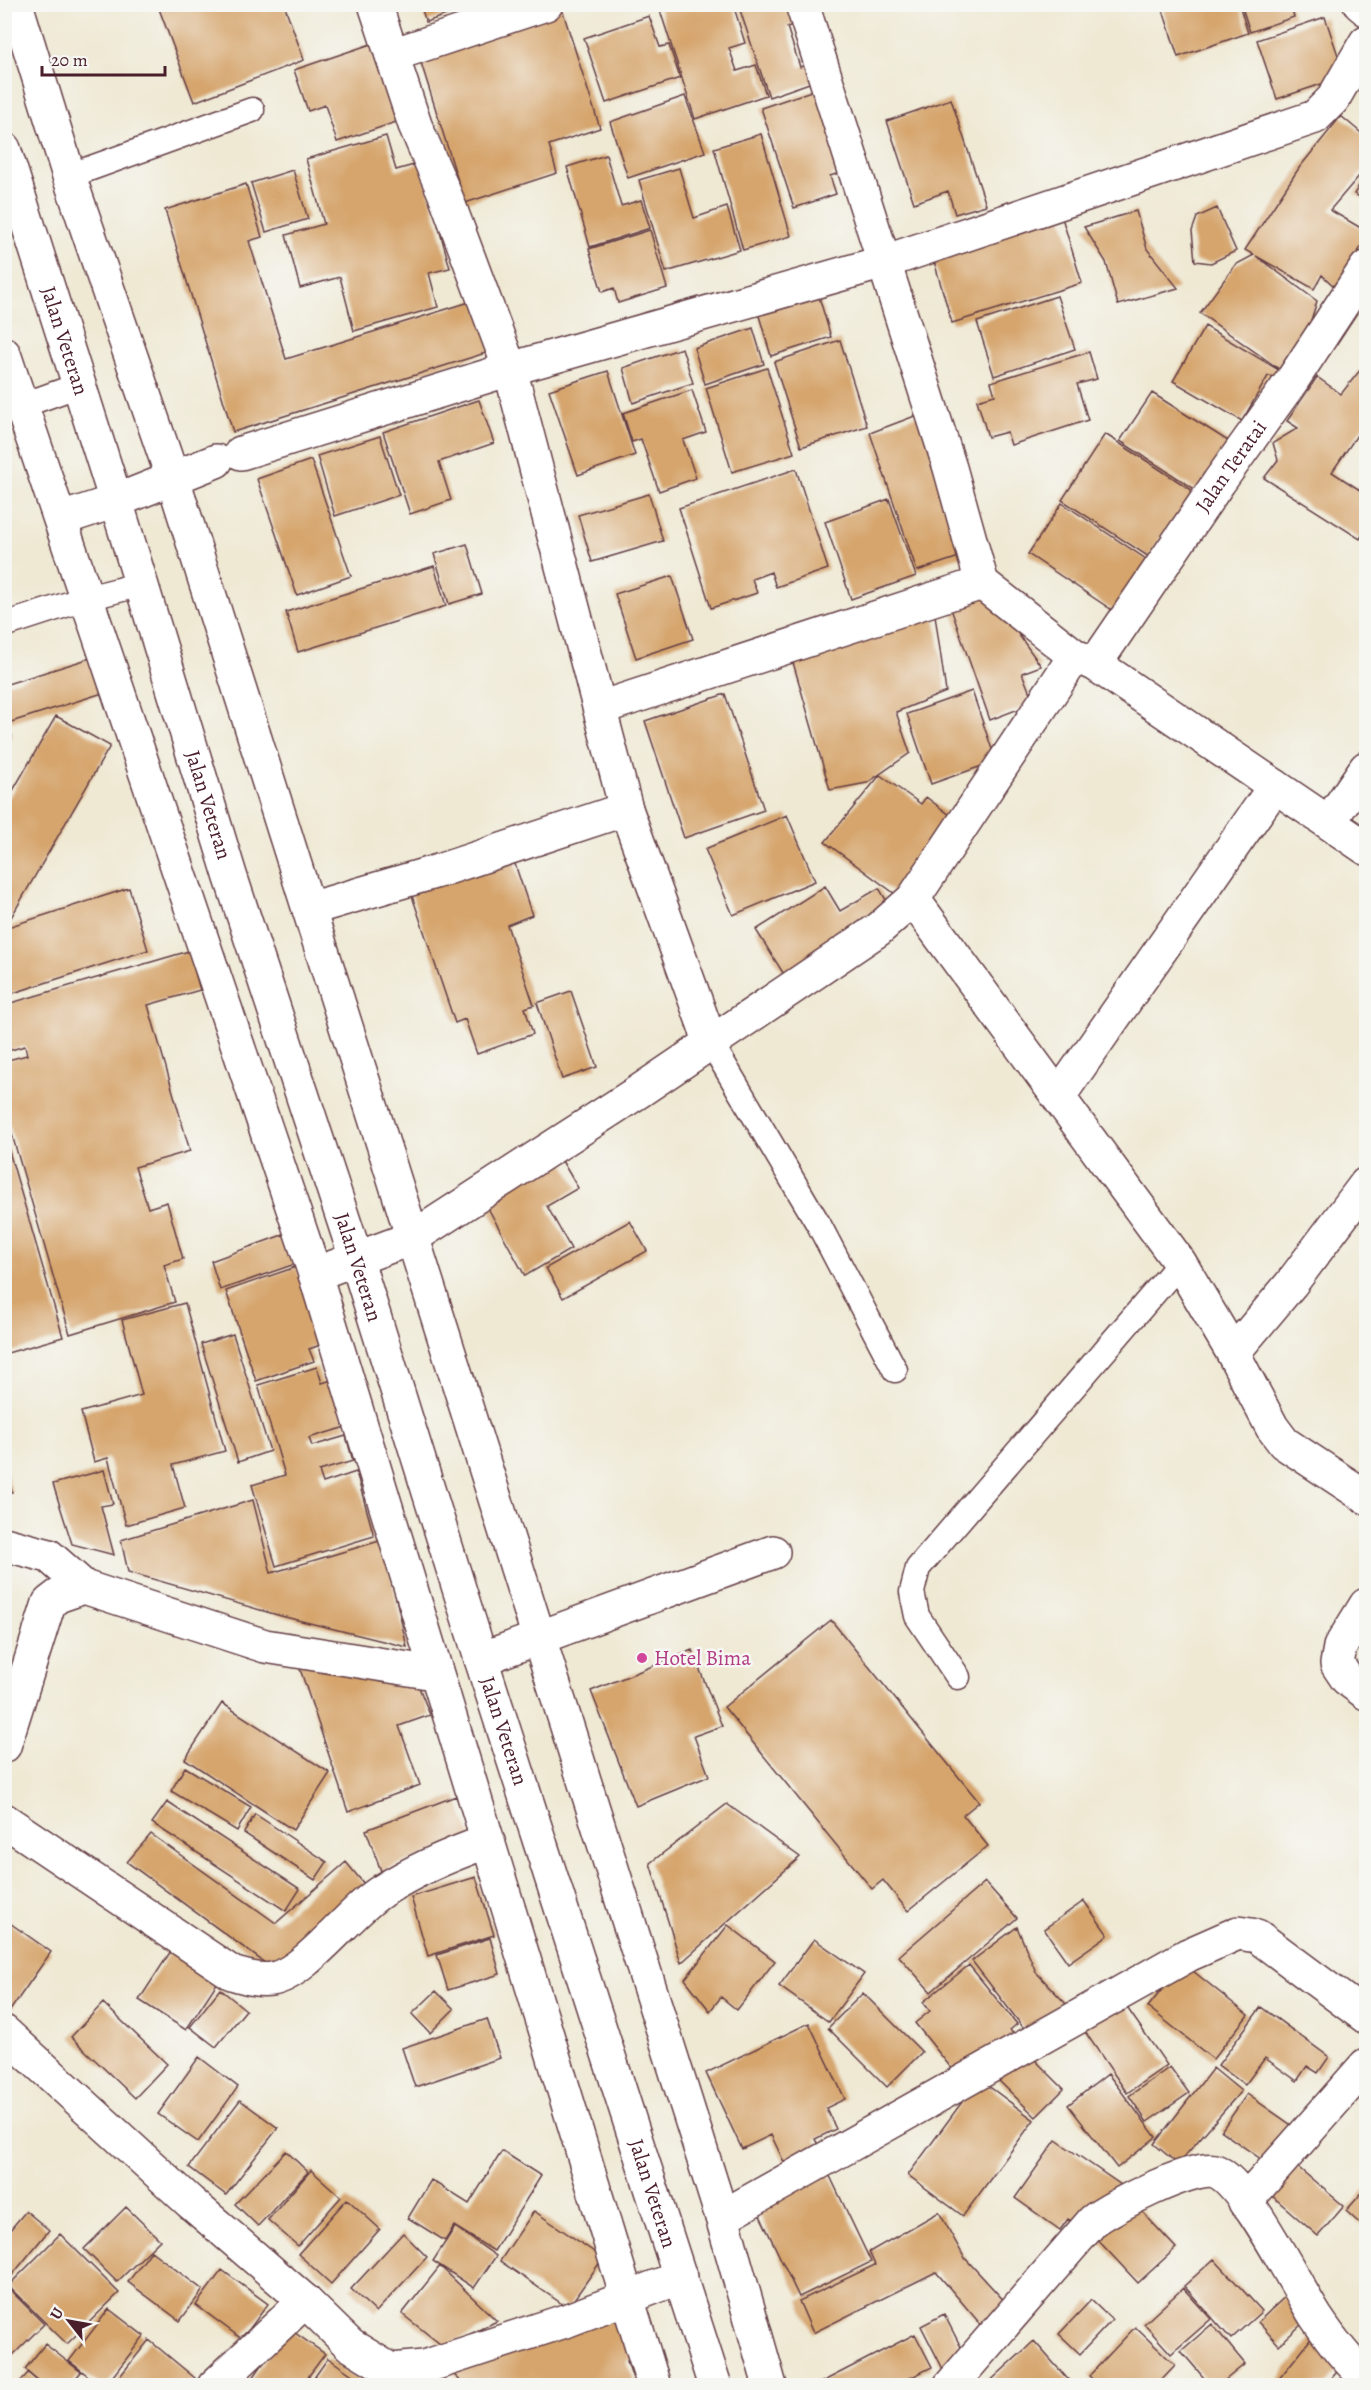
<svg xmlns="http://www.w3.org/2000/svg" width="1371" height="2390" font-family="Alegreya,serif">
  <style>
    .building { fill: #d6a56d }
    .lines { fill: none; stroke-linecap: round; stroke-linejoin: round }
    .lane-casing { stroke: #633d44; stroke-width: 27 }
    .street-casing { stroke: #633d44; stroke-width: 36 }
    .secondary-casing { stroke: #633d44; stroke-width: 36 }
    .lane { stroke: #fff; stroke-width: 24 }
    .street { stroke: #fff; stroke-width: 33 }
    .secondary { stroke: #fff; stroke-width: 33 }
    .hotel-dot { fill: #d1479c; stroke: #f6f6f2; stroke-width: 2 }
    .labels { text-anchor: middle; stroke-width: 5; stroke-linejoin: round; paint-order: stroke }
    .street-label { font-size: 21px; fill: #4a1f2b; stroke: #f6f6f2 }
    .hotel-label { font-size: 21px; fill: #b23c85; stroke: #f6f6f2; text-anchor: start }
  </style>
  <rect width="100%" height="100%" fill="#f6f6f2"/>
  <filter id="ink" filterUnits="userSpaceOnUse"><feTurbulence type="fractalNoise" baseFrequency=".0167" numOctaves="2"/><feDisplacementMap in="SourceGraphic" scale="12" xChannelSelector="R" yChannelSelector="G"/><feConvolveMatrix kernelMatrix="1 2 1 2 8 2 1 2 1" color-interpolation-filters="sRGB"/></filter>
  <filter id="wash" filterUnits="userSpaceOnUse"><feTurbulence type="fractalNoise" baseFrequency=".008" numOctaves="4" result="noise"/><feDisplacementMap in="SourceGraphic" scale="24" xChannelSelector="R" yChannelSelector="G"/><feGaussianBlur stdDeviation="1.35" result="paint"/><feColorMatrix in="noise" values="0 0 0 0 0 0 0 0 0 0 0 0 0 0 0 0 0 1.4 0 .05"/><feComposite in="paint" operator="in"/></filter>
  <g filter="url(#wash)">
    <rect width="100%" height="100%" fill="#efe9d4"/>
    <g id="blocks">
      <!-- building -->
      <path class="building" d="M162 4H284L304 60 194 102 158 6Z
        M420 4H475V5L426 22Z
        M658 4H733L745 43 729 48 737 71 756 65 766 95 695 119Z
        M738 4H799L805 21 787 27 800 67 819 60 824 78 769 97Z
        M1161 4H1239L1248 33 1178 57Z
        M1241 4H1290L1294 17 1250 32Z
        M561 6 600 128 549 145 557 173 465 203 418 53Z
        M649 16 660 47 669 45 680 78 606 103 584 38Z
        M1325 17 1345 76 1277 99 1257 40Z
        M383 40 408 118 337 142 325 105 308 111 294 70Z
        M826 86 839 173 830 176 836 194 794 208 761 108Z
        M685 96 705 152 628 178 610 122Z
        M951 99 986 205 955 214 948 191 914 203 887 121Z
        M1341 116 1366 137V168L1330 210 1366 231V238L1337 289 1322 275 1314 289 1256 256 1317 301 1293 378 1268 376 1242 421 1173 381 1205 326 1289 376 1200 313 1235 265 1254 255 1245 250 1299 168Z
        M761 134 791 236 743 250 714 148Z
        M386 136 396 170 421 163 450 268 429 273 438 307 354 331 340 277 300 288 286 235 324 224 306 159Z
        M606 155 621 206 641 200 650 228 590 247 567 167Z
        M679 168 694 218 727 207 740 250 666 272 639 180Z
        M293 170 308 219 266 232 251 183Z
        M1366 174V200L1354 194Z
        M246 184 262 237 249 241 286 359 476 300 492 351 233 432 165 210Z
        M1217 208 1236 251 1211 263 1195 261 1192 231 1197 217Z
        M1060 211 1082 283 952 323 931 251Z
        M1136 211 1147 249 1178 288 1118 305 1106 262 1084 227Z
        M650 230 667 288 618 303 614 288 602 292 589 249Z
        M817 290 831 337 771 356 757 309Z
        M1057 296 1075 349 994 376 977 322Z
        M753 328 764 364 705 384 694 348Z
        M840 340 867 426 801 447 774 362Z
        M682 348 693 383 633 403 623 368Z
        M1089 352 1097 379 1077 384 1088 420 1011 445 1007 432 988 437 977 400 995 395 991 382Z
        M767 368 794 453 732 472 706 388Z
        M1361 369 1366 374V422L1332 472 1366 494V529L1360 539 1264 478 1278 460 1273 443 1298 428 1287 421 1317 377 1341 394Z
        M608 371 635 455 578 475 549 390Z
        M692 390 706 432 683 440 696 478 659 491 641 439 632 442 623 413Z
        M1152 393 1236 446 1196 490 1120 441Z
        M479 400 494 443 439 462 451 500 410 514 383 432Z
        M928 411 971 553 917 571 870 433Z
        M1105 434 1204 498 1173 545 1161 537 1149 557 1062 500Z
        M380 436 399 495 335 516 317 456Z
        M1366 448V460L1361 456Z
        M311 460 351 576 297 595 257 479Z
        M796 469 828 569 776 587 771 572 752 579 757 593 711 608 679 508Z
        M649 494 663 541 592 562 578 515Z
        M889 499 916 576 851 599 825 522Z
        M1062 503 1158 567 1124 618 1028 554Z
        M467 544 482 594 449 604 434 554Z
        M434 566 446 606 298 652 286 612Z
        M672 576 693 639 636 658 615 594Z
        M988 592 1041 666 1022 673 1034 703 990 720 950 606Z
        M933 601 946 692 896 712 910 753 867 783 830 790 790 652Z
        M94 657 106 692 11 722 4 699V685Z
        M972 691 996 761 931 784 907 714Z
        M725 694 764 810 684 838 645 721Z
        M4 711 12 737 4 740Z
        M56 716 110 746 5 928 129 888 148 950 7 995 4 988V806Z
        M880 775 921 804 926 797 959 822 902 899 825 842Z
        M787 815 815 881 733 915 705 849Z
        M513 858 532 915 507 925 534 1005 525 1008 533 1034 477 1054 465 1019 455 1023 411 893Z
        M825 886 840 911 879 888 892 910 785 976 756 930Z
        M189 951 200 990 148 1005 190 1151 135 1167 148 1208 167 1202 183 1259 164 1265 175 1302 70 1334 4 1107V1061L27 1055 25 1046 4 1052V1005Z
        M571 991 597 1067 562 1079 537 1003Z
        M4 1134 63 1337 4 1354Z
        M558 1154 578 1188 547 1206 571 1249 525 1276 482 1197Z
        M630 1221 647 1251 563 1298 546 1268Z
        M285 1234 295 1264 220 1290 211 1261Z
        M296 1267 326 1343 309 1349 314 1361 256 1381 226 1291Z
        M185 1303 225 1451 173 1465 185 1508 126 1525 108 1458 94 1462 81 1412 142 1395 122 1320Z
        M233 1334 270 1451 238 1462 201 1344Z
        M317 1367 322 1383 332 1380 346 1427 309 1438 312 1446 346 1436 353 1461 319 1471 323 1483 356 1472 374 1536 276 1566 252 1485 285 1475 258 1385Z
        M4 1464 12 1492 4 1494Z
        M104 1470 113 1504 101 1506 114 1555 72 1544 53 1484Z
        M253 1500 271 1573 383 1540 407 1647 281 1616 128 1572 121 1540Z
        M831 1620 979 1802 963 1815 988 1846 908 1911 883 1880 872 1889 724 1707Z
        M692 1650 722 1726 694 1736 709 1776 636 1806 591 1691Z
        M295 1654 413 1672 430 1715 399 1726 420 1785 348 1812Z
        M222 1703 330 1773 293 1830 185 1759Z
        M185 1767 251 1807 237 1831 171 1791Z
        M456 1796 471 1837 381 1871 366 1830Z
        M167 1802 300 1889 286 1911 152 1823Z
        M727 1804 800 1857 681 1963 650 1863Z
        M255 1814 327 1862 315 1880 244 1833Z
        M151 1834 276 1923 346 1862 369 1890 276 1971 127 1862Z
        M476 1877 494 1935 428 1956 411 1897Z
        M985 1882 1017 1918 931 1992 899 1956Z
        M1084 1901 1108 1935 1068 1963 1044 1929Z
        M7 1921 51 1952 9 2012 5 2008V1924Z
        M728 1925 775 1961 737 2010 721 1997 710 2011 685 1979Z
        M1017 1927 1036 1972 1067 2005 1029 2035 972 1961Z
        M490 1938 500 1974 448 1990 437 1955Z
        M814 1939 864 1974 829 2022 779 1986Z
        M178 1940 225 1971 186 2030 139 2000Z
        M1183 1963 1248 2015 1213 2059 1148 2007Z
        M969 1965 1017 2024 1010 2030 1017 2038 956 2074 915 2023 930 2011 923 2002Z
        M220 1989 246 2010 216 2047 190 2027Z
        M436 1991 454 2009 430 2033 412 2014Z
        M863 1993 922 2052 887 2087 828 2028Z
        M1121 1999 1167 2065 1127 2093 1081 2026Z
        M103 2003 167 2064 135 2098 71 2037Z
        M1261 2007 1329 2057 1318 2073 1307 2066 1297 2081 1265 2058 1245 2085 1218 2065Z
        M487 2019 500 2058 415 2087 402 2048Z
        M809 2023 845 2099 826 2108 836 2129 815 2139 822 2153 788 2170 771 2135 742 2149 706 2073Z
        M1024 2049 1064 2089 1036 2117 996 2078Z
        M199 2057 238 2087 198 2142 158 2114Z
        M1170 2067 1189 2093 1147 2122 1129 2096Z
        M1213 2068 1241 2091 1178 2164 1154 2144Z
        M1108 2074 1156 2137 1117 2168 1068 2105Z
        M979 2079 1034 2120 963 2216 908 2175Z
        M1247 2094 1294 2127 1268 2164 1221 2131Z
        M240 2100 278 2128 226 2195 189 2167Z
        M1056 2140 1121 2185 1105 2209 1076 2224 1068 2219 1060 2230 1015 2198Z
        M286 2151 308 2172 258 2226 235 2204Z
        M502 2151 541 2176 494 2251 454 2226 445 2241 408 2218 431 2180 469 2204Z
        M1294 2164 1344 2206 1318 2236 1270 2194Z
        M311 2170 341 2197 298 2246 268 2220Z
        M828 2172 871 2262 799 2297 756 2207Z
        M1366 2188V2229L1346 2211Z
        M347 2199 380 2229 331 2284 298 2254Z
        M1135 2204 1176 2248 1138 2283 1097 2239Z
        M126 2207 160 2240 117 2282 84 2249Z
        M26 2211 49 2230 9 2279 4 2275V2237Z
        M534 2211 603 2258 568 2308 500 2261Z
        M939 2212 964 2257 1008 2305 982 2326 936 2272 813 2333 799 2301 875 2265 869 2252Z
        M455 2227 496 2256 474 2288 433 2261Z
        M403 2233 427 2257 376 2312 351 2289Z
        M60 2234 119 2293 67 2344 8 2286Z
        M151 2251 203 2290 180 2321 128 2282Z
        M1214 2259 1262 2311 1231 2339 1184 2286Z
        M440 2266 497 2321 444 2347 402 2314Z
        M222 2270 268 2304 242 2339 196 2305Z
        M4 2284 44 2324 4 2364Z
        M1183 2288 1211 2319 1171 2354 1144 2324Z
        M1291 2291 1313 2314 1279 2345 1258 2322Z
        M1091 2300 1112 2320 1080 2354 1059 2334Z
        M625 2306 641 2356 627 2361 635 2385H465L442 2364Z
        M109 2309 144 2336 106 2385H100L69 2361Z
        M944 2314 967 2359 944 2371 921 2326Z
        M1212 2324 1245 2364 1219 2385H1210L1181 2351Z
        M1135 2327 1175 2365 1156 2385H1099L1089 2376Z
        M288 2328 325 2354 302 2385H248Z
        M1318 2330 1346 2361 1326 2385H1274Z
        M915 2334 932 2367 896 2385H816Z
        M149 2340 195 2378 189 2385H113Z
        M1034 2341 1073 2385H986Z
        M45 2344 81 2372 70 2385H44L25 2369Z
        M328 2358 358 2379 354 2385H309Z
        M28 2373 42 2385H17Z
        M367 2374 385 2385H360Z"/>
    </g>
  </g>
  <g filter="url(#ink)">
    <use href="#blocks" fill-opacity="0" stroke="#633d44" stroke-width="1.5"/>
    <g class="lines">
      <!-- lane casing -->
      <g class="lane-casing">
        <path id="lane" d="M69 176 252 110
          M4 412 79 385
          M4 625 87 598 142 584
          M710 1041 819 1225 895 1370
          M958 1677 917 1616 912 1592 918 1568 1180 1263"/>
      </g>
      <!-- street casing -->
      <g class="street-casing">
        <g id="street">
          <path d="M16 4 69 176 173 479 722 2217 770 2386"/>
          <path d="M375 4 415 125 446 197 510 369 626 809 710 1041"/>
          <path d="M802 4 884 262 1315 117 1333 99 1366 42"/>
          <path d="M1360 4 1366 9"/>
          <path d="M392 55 546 4"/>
          <path d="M4 354 315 1274 654 2386"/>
          <path d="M241 453 510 369 884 262 950 468 982 583 1075 656 1095 664 1366 848"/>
          <path d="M61 519 116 501 216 461"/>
          <path id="s1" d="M1095 664 1219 482 1293 379 1366 268"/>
          <path d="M600 708 982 583"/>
          <path d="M1329 822 1366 768"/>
          <path d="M913 899 1180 1263 1233 1353"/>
          <path d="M309 909 438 871 626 809"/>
          <path d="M1059 1096 1275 786"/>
          <path d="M1366 1184 1291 1284 1233 1353 1272 1427 1284 1443 1366 1497"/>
          <path d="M315 1274 412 1238 638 1092 879 929 913 899 1075 656"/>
          <path d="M4 1544 49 1556 84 1587"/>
          <path d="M1366 1605 1340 1647 1337 1664 1347 1679 1366 1693"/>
          <path d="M481 1659 773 1552"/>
          <path d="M4 1746 49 1603 58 1596 84 1587 265 1646 434 1673"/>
          <path d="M4 1820 232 1973C245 1977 258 1981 272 1979 305 1974 351 1910 382 1891 413 1871 452 1854 486 1842"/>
          <path d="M4 2032 190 2202 305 2301 350 2345 391 2370 424 2367 568 2320 681 2277"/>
          <path d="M1245 2202 1366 2065"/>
          <path d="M722 2217 1188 1955 1238 1933 1257 1936 1366 2017"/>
          <path d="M214 2386 305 2301"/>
          <path d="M950 2386 1093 2221C1111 2207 1194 2164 1215 2171 1245 2181 1297 2288 1316 2317 1330 2338 1347 2361 1366 2377"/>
        </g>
      </g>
      <!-- secondary casing -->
      <g class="secondary-casing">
        <g id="secondary">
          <path id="s2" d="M4 149 116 501 230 875 356 1258 481 1659 715 2386"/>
        </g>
      </g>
      <!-- lane -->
      <use href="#lane" class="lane"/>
      <!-- street -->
      <use href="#street" class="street"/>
      <!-- secondary -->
      <use href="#secondary" class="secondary"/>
    </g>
  </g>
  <!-- markers -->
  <circle class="hotel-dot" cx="642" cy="1658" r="6"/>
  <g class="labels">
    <!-- street labels -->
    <g class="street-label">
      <text dy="7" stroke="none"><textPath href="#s2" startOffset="201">Jalan Veteran</textPath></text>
      <text dy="7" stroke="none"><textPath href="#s1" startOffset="240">Jalan Teratai</textPath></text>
      <text dy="7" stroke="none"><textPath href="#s2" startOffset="687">Jalan Veteran</textPath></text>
      <text dy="7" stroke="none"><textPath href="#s2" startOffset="1173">Jalan Veteran</textPath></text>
      <text dy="7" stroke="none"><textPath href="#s2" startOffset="1659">Jalan Veteran</textPath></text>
      <text dy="7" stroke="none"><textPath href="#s2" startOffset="2145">Jalan Veteran</textPath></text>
    </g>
    <!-- hotel labels -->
    <g class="hotel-label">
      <text x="654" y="1665">Hotel Bima</text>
    </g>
  </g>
  <!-- margin -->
  <rect width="1371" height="2390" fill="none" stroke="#f6f6f2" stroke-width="24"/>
  <!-- north arrow -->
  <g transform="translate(69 2321) rotate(301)" stroke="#f6f6f2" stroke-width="4.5" paint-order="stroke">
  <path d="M0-4.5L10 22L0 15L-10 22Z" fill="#4a1f2b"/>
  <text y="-9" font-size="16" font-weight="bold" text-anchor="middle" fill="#4a1f2b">U</text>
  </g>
  <!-- scale -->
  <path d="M42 66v9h123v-9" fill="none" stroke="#4a1f2b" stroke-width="3"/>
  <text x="51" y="66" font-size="18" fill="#4a1f2b" stroke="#f6f6f2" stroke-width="4.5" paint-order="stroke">20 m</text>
</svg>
